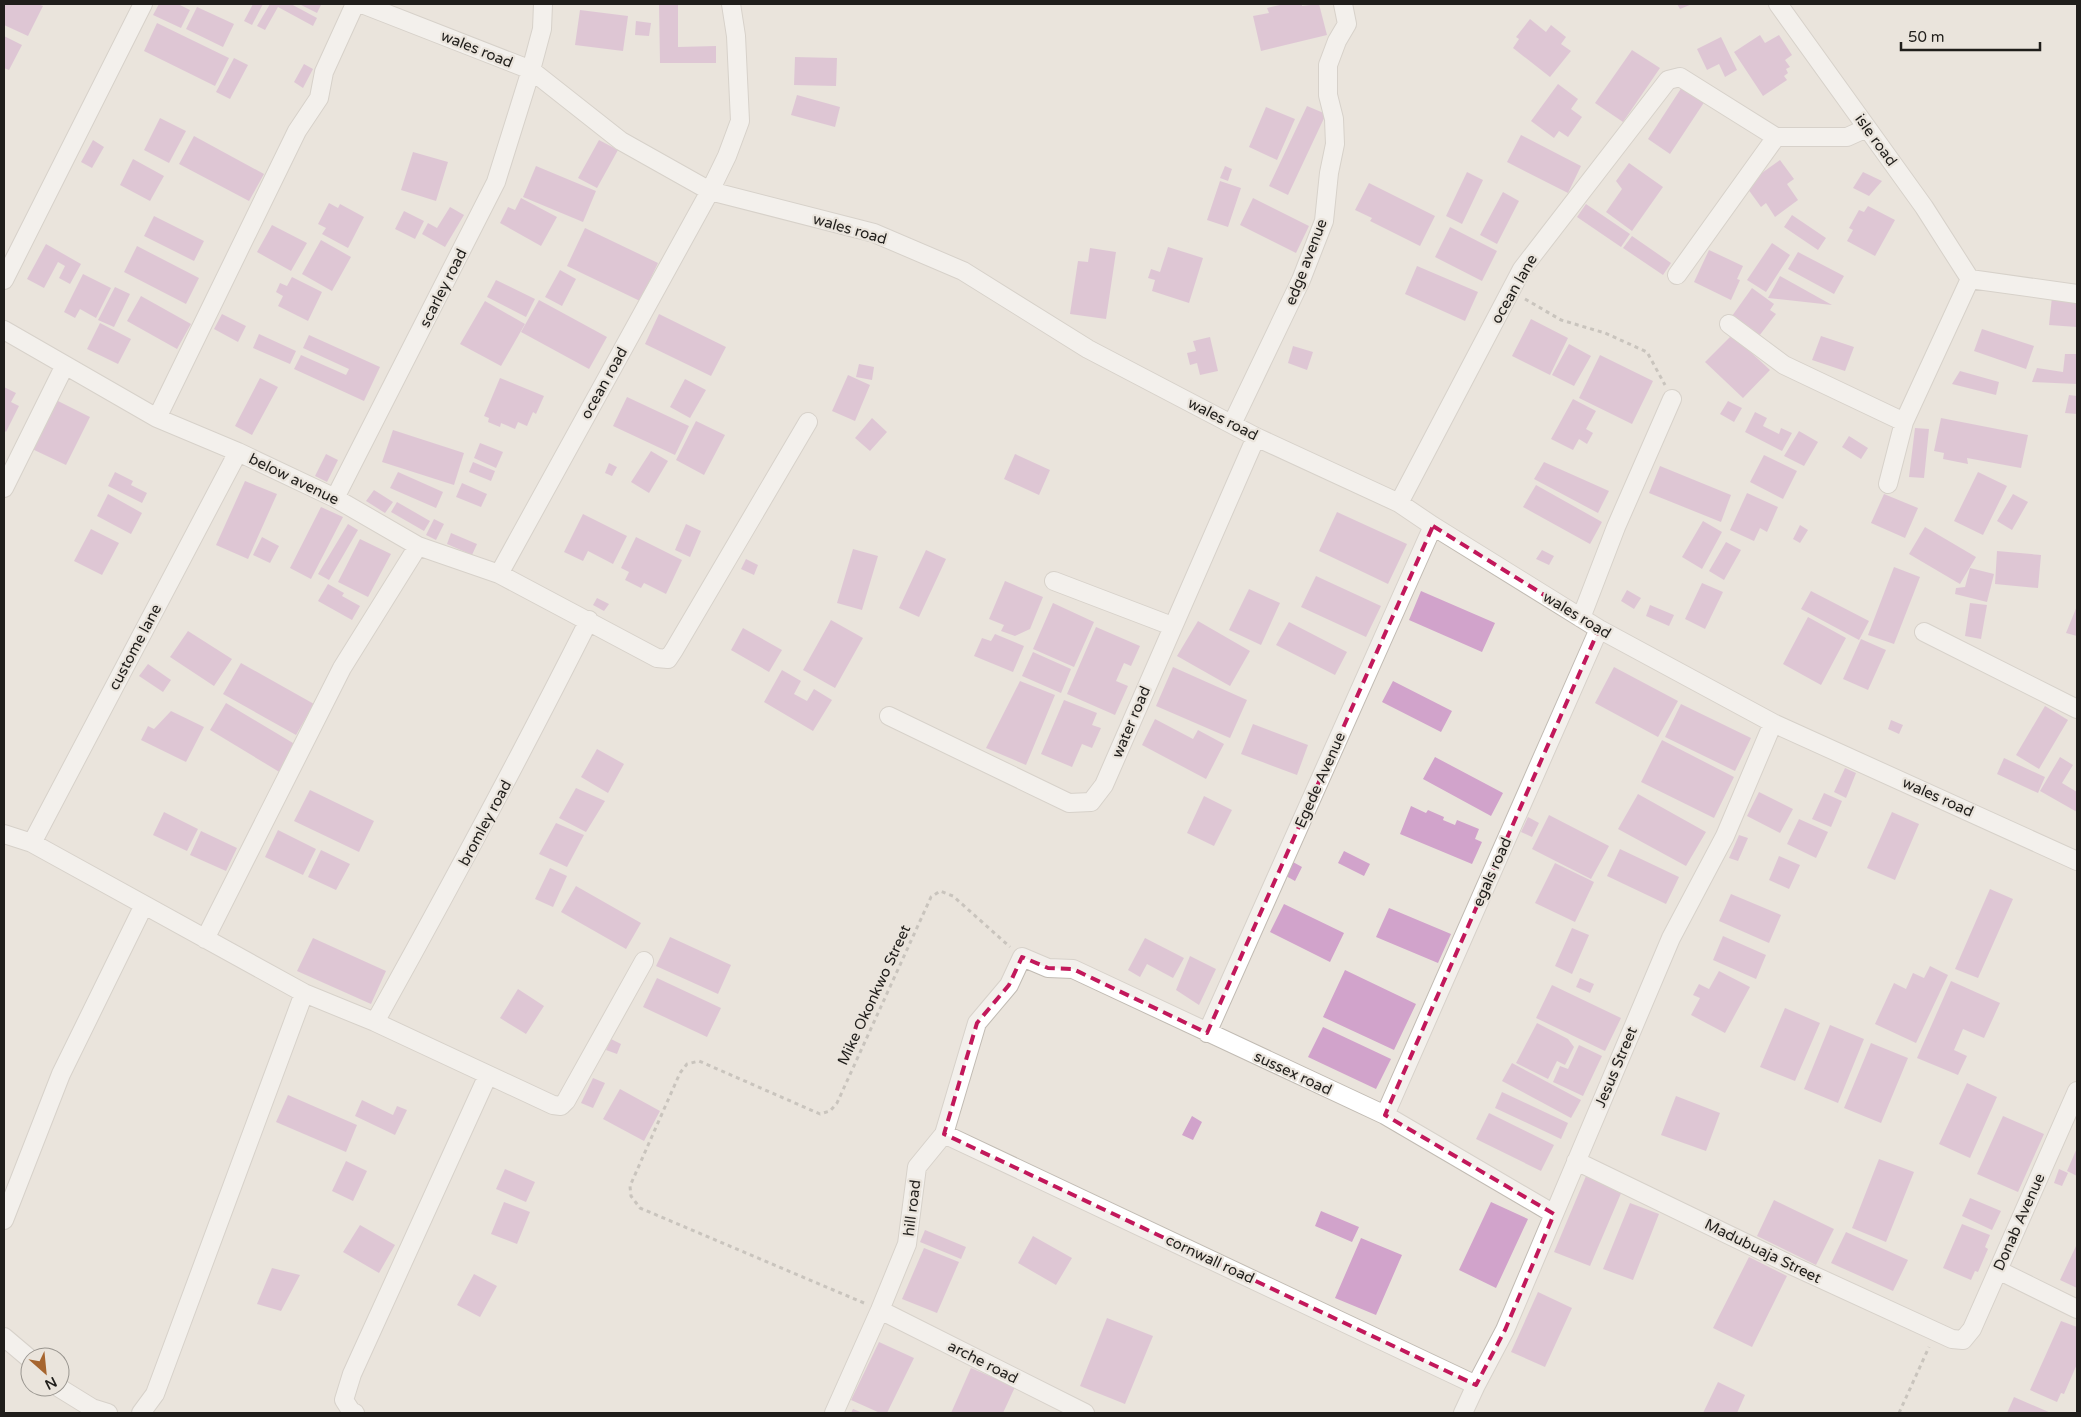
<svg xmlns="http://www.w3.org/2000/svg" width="2081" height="1417" font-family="'Varela Round',sans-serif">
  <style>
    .building { fill: #d1a3cb }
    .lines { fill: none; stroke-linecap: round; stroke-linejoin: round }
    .street-casing { stroke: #c1bbb3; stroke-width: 20 }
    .path { stroke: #a39e98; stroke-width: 3; stroke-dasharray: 4 4; stroke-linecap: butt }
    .street { stroke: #fff; stroke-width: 18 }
    .marked { fill: none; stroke: #c2185b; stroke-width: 4; stroke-dasharray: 10 6; stroke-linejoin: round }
    .labels { text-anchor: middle; stroke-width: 4.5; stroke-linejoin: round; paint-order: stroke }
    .street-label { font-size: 15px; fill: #201e1b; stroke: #eae4dc }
  </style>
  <rect width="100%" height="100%" fill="#eae4dc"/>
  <!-- building -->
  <path class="building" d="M4 4H38L43 6 28 36 4 25Z
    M159 4H178L190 10 181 28 153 15Z
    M253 4H263L252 25 244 21Z
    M270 4H291L317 18 313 26 278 7 265 30 257 26Z
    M299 4H319L321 5 317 13Z
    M659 4H678V47L716 46V63H660Z
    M1284 4H1302V6L1319 4 1327 35 1261 51 1253 16 1269 13 1267 8Z
    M1677 4H1692L1680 9Z
    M197 7 234 24 223 47 186 29Z
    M580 10 628 16 623 51 575 45Z
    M1530 19 1546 32 1551 25 1566 37 1561 44 1571 51 1550 77 1513 48 1519 39 1516 37Z
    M636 21 651 23 649 36 635 35Z
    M157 23 229 58 215 86 144 51Z
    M1760 35 1765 43 1779 35 1792 55 1785 60 1790 67 1786 69 1788 73 1784 76 1787 80 1763 96 1734 52Z
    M4 36 22 45 9 70 4 68Z
    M1721 37 1737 70 1725 77 1719 64 1707 70 1697 49Z
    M1632 50 1660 68 1623 122 1595 103Z
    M795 57 837 58 836 86 794 85Z
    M234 58 248 65 230 99 216 92Z
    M304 64 313 69 303 88 294 82Z
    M1558 84 1578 99 1571 109 1582 117 1568 137 1559 131 1554 138 1531 121Z
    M1682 87 1705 101 1670 154 1648 139Z
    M797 95 840 107 835 127 791 115Z
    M1307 106 1326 114 1288 195 1269 186Z
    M1266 107 1295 119 1277 160 1249 147Z
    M160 118 186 131 169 163 144 150Z
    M1521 135 1581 166 1568 193 1507 162Z
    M194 136 264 174 249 201 179 164Z
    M93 140 104 147 92 168 81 162Z
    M599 140 618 150 597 188 578 178Z
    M413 152 448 162 436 201 401 190Z
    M133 159 164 176 150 201 120 185Z
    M1780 160 1794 179 1787 184 1798 200 1775 217 1766 203 1761 207 1745 185Z
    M1629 163 1663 187 1632 231 1606 212 1622 189 1616 181Z
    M536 166 596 191 583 222 523 197Z
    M1225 166 1232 169 1228 181 1220 178Z
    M1467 172 1483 180 1462 224 1446 216Z
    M1863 172 1882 181 1869 196 1853 188Z
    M1220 181 1241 188 1228 227 1207 220Z
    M1369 183 1435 216 1420 246 1370 221 1372 218 1355 210Z
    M1503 192 1519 201 1497 244 1480 235Z
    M521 198 557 217 541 246 500 223 508 207 515 210Z
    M1253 198 1309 226 1296 253 1240 225Z
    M329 203 338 208 340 204 364 217 348 248 322 234 326 228 318 224Z
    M1586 204 1630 234 1621 247 1577 217Z
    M1868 206 1895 220 1875 256 1847 241 1853 230 1849 228 1859 210 1864 212Z
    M450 207 464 215 445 247 422 234 428 223 437 228Z
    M404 211 424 221 415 239 395 229Z
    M1792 215 1826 238 1818 250 1784 227Z
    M154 216 204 241 194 261 144 236Z
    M272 225 307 243 291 271 257 252Z
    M1450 227 1497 251 1482 281 1435 257Z
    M585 228 658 263 640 301 567 266Z
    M1632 236 1671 263 1663 275 1623 248Z
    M321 240 351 257 332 291 302 274Z
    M1772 243 1790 255 1766 292 1747 280Z
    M46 244 81 264 70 284 59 278 65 266 58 262 44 288 27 279Z
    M137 246 199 278 186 304 124 272Z
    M1168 247 1203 258 1189 303 1152 291 1155 280 1148 278 1151 269 1160 272Z
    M1090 248 1116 252 1106 319 1070 314 1078 261 1088 262Z
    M1709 250 1743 266 1737 279 1740 280 1731 300 1694 282Z
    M1798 252 1844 276 1834 294 1788 269Z
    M1417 266 1478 292 1465 321 1405 294Z
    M560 270 576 279 562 306 545 297Z
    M83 274 111 288 96 318 80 309 75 318 64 312Z
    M1780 276 1832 305 1768 298Z
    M292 277 322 292 308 321 278 306 283 296 276 292 280 283 287 286Z
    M496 280 535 299 526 317 487 297Z
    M115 287 130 294 114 327 98 320Z
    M1752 288 1774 304 1770 310 1776 314 1759 336 1732 316Z
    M141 296 191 324 177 349 127 321Z
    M2052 297 2077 299V327L2049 325Z
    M539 300 607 337 589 369 521 332Z
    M485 301 525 324 501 366 460 344Z
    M222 314 246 326 238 342 214 329Z
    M659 314 726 347 711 376 645 344Z
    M1531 319 1568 338 1550 375 1512 356Z
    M100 323 131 339 118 364 87 349Z
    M1982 329 2034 346 2026 369 1974 351Z
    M259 334 296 351 290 364 253 348Z
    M309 335 380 367 364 401 294 369 301 355 346 375 349 369 303 348Z
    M1732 335 1770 370 1743 398 1705 362Z
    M1821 336 1854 347 1845 371 1812 360Z
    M1210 337 1218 371 1200 375 1197 363 1190 365 1187 353 1196 351 1193 341Z
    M1569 344 1591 356 1574 386 1552 375Z
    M1293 346 1313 352 1307 370 1288 363Z
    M2065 354H2077V384L2032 382 2037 368 2063 372Z
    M1600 355 1653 381 1632 424 1579 398Z
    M859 364 874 367 872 380 856 377Z
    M1960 371 1999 382 1996 395 1952 384Z
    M848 375 870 385 855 421 832 411Z
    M260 378 278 387 252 435 235 426Z
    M500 378 544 396 536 414 533 412 527 426 518 422 515 429 501 423 500 427 488 422 489 418 484 416Z
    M685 379 706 390 690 418 670 407Z
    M4 387 16 393 11 402 19 406 6 432 4 430Z
    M2069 395 2077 396V414L2065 413Z
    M627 397 689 426 675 455 613 426Z
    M54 399 90 417 66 465 30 448Z
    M1573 399 1596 411 1586 429 1593 433 1587 444 1579 439 1573 450 1551 439Z
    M1728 401 1742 408 1734 422 1720 414Z
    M1755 412 1767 418 1763 426 1779 434 1781 428 1792 433 1782 451 1745 432Z
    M872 418 887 432 870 451 855 438Z
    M1941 418 2028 435 2021 468 1967 458 1968 464 1943 459 1944 453 1934 451Z
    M696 421 725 435 704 475 676 460Z
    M1915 428 1929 429 1924 478 1909 477Z
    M393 430 464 453 454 485 382 462Z
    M1799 431 1818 442 1804 466 1784 456Z
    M1849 436 1868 448 1861 459 1842 447Z
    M480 443 503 452 496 468 474 458Z
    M651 451 668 461 649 493 631 482Z
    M326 454 338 460 327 482 315 476Z
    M1015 454 1050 470 1039 495 1004 479Z
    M1764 455 1797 471 1783 499 1750 482Z
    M473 462 495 471 491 481 469 472Z
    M1544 462 1609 491 1598 513 1534 479Z
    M609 463 617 467 612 476 605 473Z
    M1660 466 1731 495 1721 522 1649 493Z
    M115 472 133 481 131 485 147 493 142 503 108 486Z
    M398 472 443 492 436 508 390 488Z
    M1978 472 2007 486 1983 535 1954 521Z
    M245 481 277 494 248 559 216 545Z
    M462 483 487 494 481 507 456 497Z
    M1536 485 1602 522 1590 544 1523 507Z
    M374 490 393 502 385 513 366 501Z
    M1747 493 1778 507 1767 532 1760 528 1754 541 1730 530Z
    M108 494 142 513 131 534 97 516Z
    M1884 494 1918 508 1905 538 1871 523Z
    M2013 494 2028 502 2012 530 1997 521Z
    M397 502 430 521 424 531 391 512Z
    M321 507 343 517 311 579 290 568Z
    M1337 512 1407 544 1388 584 1319 551Z
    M583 514 627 536 613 564 588 551 583 561 564 552Z
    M434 519 444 524 436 540 426 535Z
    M1703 521 1722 532 1702 569 1682 557Z
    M348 524 358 530 329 580 318 574Z
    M686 524 701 531 690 557 675 550Z
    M1800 525 1808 530 1800 543 1793 539Z
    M1925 527 1976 557 1960 584 1909 554Z
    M91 529 119 543 102 575 74 561Z
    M451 533 477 544 472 555 447 544Z
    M262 537 279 546 270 563 253 555Z
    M636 537 682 560 666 594 644 583 641 588 625 580 629 572 621 568Z
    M360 539 391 554 368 597 338 582Z
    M1726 542 1741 550 1724 580 1709 571Z
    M853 549 878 556 862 610 837 603Z
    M926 550 946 559 919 617 899 608Z
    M1542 550 1554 556 1549 565 1536 559Z
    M1997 551 2041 555 2038 588 1995 584Z
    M746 559 758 565 754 575 741 569Z
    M1894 567 1920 577 1894 644 1868 635Z
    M1970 568 1994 574 1987 602 1955 594 1956 588 1965 587Z
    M1316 576 1381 606 1366 637 1301 607Z
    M1005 581 1043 597 1030 629 1015 636 1001 631 1004 625 989 619Z
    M1702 583 1723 592 1705 629 1685 619Z
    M328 584 344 593 342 596 360 606 352 620 318 601Z
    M1249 589 1280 603 1261 645 1229 630Z
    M1627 590 1641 598 1634 609 1621 601Z
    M1421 591 1495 623 1482 652 1409 620Z
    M1811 591 1869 621 1859 640 1801 609Z
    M597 598 609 604 604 611 593 605Z
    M1053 603 1094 622 1074 667 1033 649Z
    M1970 603 1987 605 1981 639 1965 636Z
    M1650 605 1674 615 1669 626 1646 616Z
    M2077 606V636L2066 633Z
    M1808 617 1846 638 1821 685 1783 664Z
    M831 620 863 638 835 688 803 670Z
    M1198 621 1250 651 1230 686 1177 656Z
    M1289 622 1347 652 1335 675 1276 645Z
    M1096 627 1140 646 1131 666 1124 663 1116 681 1128 686 1115 715 1067 694Z
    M743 628 782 650 769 672 731 650Z
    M188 631 232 659 214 686 170 657Z
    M995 634 1024 646 1013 672 974 656 982 638 991 641Z
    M1861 639 1886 650 1868 690 1843 679Z
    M1033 652 1071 669 1061 693 1022 676Z
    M241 663 314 704 296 735 223 694Z
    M148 664 171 680 163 692 139 676Z
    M1173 667 1247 700 1230 738 1156 706Z
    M1614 667 1678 701 1658 737 1595 703Z
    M782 670 801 681 794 694 807 701 814 689 832 700 813 731 764 702Z
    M1020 681 1055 695 1026 765 986 748Z
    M1393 681 1452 711 1441 732 1382 702Z
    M1064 700 1097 713 1092 725 1101 728 1092 748 1082 744 1072 767 1041 754Z
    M226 703 298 746 281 773 210 730Z
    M1681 704 1751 738 1735 771 1665 737Z
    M2045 706 2068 720 2039 769 2016 755Z
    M171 711 204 727 186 762 141 740 148 726 154 729Z
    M1155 719 1193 739 1198 730 1224 744 1206 779 1142 745Z
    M1891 720 1903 725 1899 734 1888 729Z
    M1253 724 1308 745 1297 775 1241 754Z
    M1662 740 1734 777 1714 818 1641 782Z
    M597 749 624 764 608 793 581 777Z
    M1435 757 1503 793 1491 816 1423 779Z
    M2060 757 2073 765 2062 783 2077 792V812L2040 791Z
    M2004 758 2045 777 2038 793 1997 774Z
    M1845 768 1856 773 1846 798 1834 792Z
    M576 788 605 801 586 832 559 818Z
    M310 790 374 821 359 852 294 821Z
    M1759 792 1793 809 1780 833 1747 816Z
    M1824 793 1842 801 1831 827 1812 819Z
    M1638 794 1706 832 1686 866 1618 829Z
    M1204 796 1232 810 1214 846 1187 833Z
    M1411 806 1426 813 1428 810 1444 817 1443 820 1455 825 1457 820 1479 829 1475 839 1482 842 1472 864 1400 834Z
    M164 812 198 829 187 851 153 835Z
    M1892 812 1919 824 1895 880 1867 868Z
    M1549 815 1609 846 1591 879 1532 849Z
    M1528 817 1539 823 1532 837 1521 832Z
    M1799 819 1828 832 1816 858 1787 844Z
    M556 823 584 835 567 867 539 854Z
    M278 830 316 849 303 875 265 857Z
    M201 831 237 848 226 871 190 855Z
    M1739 835 1748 838 1738 861 1729 858Z
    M1620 849 1679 877 1666 904 1607 876Z
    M321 850 350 864 336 890 308 877Z
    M1344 851 1370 864 1364 876 1338 863Z
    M1779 856 1800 865 1789 889 1769 880Z
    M1293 862 1302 867 1295 881 1286 876Z
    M1555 863 1594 882 1575 922 1535 903Z
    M550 868 567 876 553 907 535 899Z
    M576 886 641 923 626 949 561 912Z
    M1990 889 2013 899 1978 978 1955 969Z
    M1731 894 1781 915 1769 943 1719 921Z
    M1284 904 1344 933 1330 962 1270 932Z
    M1389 908 1451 934 1438 963 1376 937Z
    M1572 928 1589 935 1572 974 1555 966Z
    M1723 936 1766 955 1756 979 1713 960Z
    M670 937 731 965 718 994 656 966Z
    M313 938 386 971 371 1004 297 971Z
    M1145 938 1184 958 1173 978 1147 964 1140 977 1128 970Z
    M1190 956 1216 969 1199 1005 1176 990Z
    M1930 966 1948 975 1916 1043 1875 1024 1894 983 1906 989 1913 973 1924 978Z
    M1345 970 1416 1004 1394 1050 1323 1017Z
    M1719 971 1750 987 1725 1033 1691 1015 1700 998 1693 995 1699 984 1709 989Z
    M657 978 721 1008 707 1037 643 1007Z
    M1580 978 1594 984 1590 993 1576 987Z
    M1951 981 2000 1003 1984 1038 1963 1029 1954 1050 1967 1056 1958 1075 1917 1058Z
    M1552 985 1621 1018 1605 1051 1536 1018Z
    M518 989 544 1006 526 1034 500 1018Z
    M1785 1008 1820 1023 1795 1081 1760 1067Z
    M1537 1023 1568 1039 1574 1047 1565 1065 1557 1061 1548 1079 1516 1063Z
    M1830 1025 1864 1039 1838 1103 1804 1089Z
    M1323 1027 1391 1059 1376 1089 1308 1057Z
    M611 1039 621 1044 617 1054 606 1050Z
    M1871 1043 1908 1058 1881 1123 1844 1108Z
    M1579 1045 1602 1056 1583 1096 1553 1082 1560 1066 1568 1069Z
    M1512 1063 1581 1100 1571 1118 1502 1081Z
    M593 1078 605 1083 593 1108 581 1103Z
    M1967 1083 1997 1097 1970 1158 1939 1144Z
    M620 1089 660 1111 644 1141 603 1119Z
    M1502 1092 1568 1123 1561 1139 1495 1108Z
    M288 1095 357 1125 346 1152 276 1122Z
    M1676 1096 1720 1113 1706 1151 1661 1135Z
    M362 1100 393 1115 397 1106 407 1110 395 1135 355 1116Z
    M1489 1113 1554 1145 1541 1171 1476 1139Z
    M1192 1116 1202 1122 1193 1140 1182 1135Z
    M2003 1116 2044 1134 2018 1192 1977 1174Z
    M2077 1148V1176L2067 1171Z
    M1879 1159 1914 1172 1886 1242 1852 1228Z
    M346 1161 367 1171 353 1201 332 1191Z
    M505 1169 535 1182 526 1202 496 1189Z
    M2059 1169 2068 1173 2062 1186 2054 1183Z
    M1586 1176 1622 1191 1590 1266 1554 1252Z
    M1970 1198 2001 1211 1992 1230 1962 1216Z
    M1774 1200 1834 1229 1816 1265 1757 1236Z
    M504 1202 530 1212 517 1244 491 1234Z
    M1491 1202 1528 1219 1496 1288 1459 1270Z
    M1630 1203 1659 1214 1633 1280 1603 1269Z
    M1321 1211 1359 1227 1352 1242 1315 1226Z
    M1962 1224 1990 1235 1985 1247 1988 1249 1978 1272 1975 1271 1971 1280 1943 1268Z
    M360 1225 395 1245 379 1273 343 1252Z
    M925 1230 966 1247 961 1259 920 1242Z
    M1846 1232 1908 1260 1893 1291 1831 1263Z
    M1033 1236 1072 1258 1056 1285 1018 1263Z
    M1361 1238 1402 1255 1376 1315 1335 1298Z
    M2077 1244V1288L2060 1280Z
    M924 1248 959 1262 937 1313 902 1299Z
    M1749 1257 1787 1276 1752 1347 1713 1328Z
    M272 1268 300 1275 281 1311 257 1304Z
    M474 1274 497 1286 480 1317 457 1305Z
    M1538 1292 1572 1308 1545 1367 1511 1352Z
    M1107 1318 1153 1336 1125 1404 1080 1386Z
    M2061 1321 2077 1327V1364L2064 1394 2061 1393 2057 1402 2030 1390Z
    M879 1342 914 1358 887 1413H880L851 1400Z
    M971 1368 1015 1387 1003 1413H951Z
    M1718 1382 1745 1395 1737 1413H1703Z
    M2014 1397 2051 1413H2007Z
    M853 1409 863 1413H851Z"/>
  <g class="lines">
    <!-- street casing -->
    <g class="street-casing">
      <path id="street" d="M362 4 531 70 621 141 710 191 874 233 963 271 1088 349 1256 437 1399 503 1433 526 1599 629 1773 723 2077 861
        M1778 4 1924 207 1970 279
        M1677 275 1776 137
        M1970 279 2077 294
        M4 280 143 4
        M1729 324 1784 365 1904 422
        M4 330 157 418 238 452 335 498 418 546 499 574 657 658 668 659 674 650 808 422
        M157 418 297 131 319 98 324 72 355 4
        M1232 424 1301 280 1324 221 1329 173 1335 144 1334 119 1328 95V65L1337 41 1347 24 1343 4
        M1888 484 1904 422 1970 279
        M4 488 65 365
        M335 498 496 182 531 70 542 29 543 4
        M1399 503 1522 269 1668 80 1680 77 1776 137H1847L1867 128
        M499 574 710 191 727 156 740 121 736 36 731 4
        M1054 581 1172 626
        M1581 618 1616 527 1672 399
        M1924 632 2077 709
        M889 716 1069 803 1091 802 1104 785 1256 437
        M4 834 32 843 304 993 375 1022 553 1105 561 1106 566 1101 644 961
        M32 843 238 452
        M205 939 342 668 418 546
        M375 1022C449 889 520 757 589 620
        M1207 1033 1433 526
        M1385 1115 1599 629
        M944 1134 1476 1385
        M1576 1161 1793 1266 1952 1339 1963 1340 1972 1329 2077 1091
        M4 1220 61 1074 144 905
        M1998 1270 2077 1309
        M880 1310 1085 1413
        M4 1337 30 1359
        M58 1387 92 1408 108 1413
        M141 1413 155 1394 304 993
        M355 1413 351 1411 344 1400 352 1374 488 1075
        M834 1413 880 1310 907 1244 917 1167 944 1134 977 1023 1009 985 1022 957 1048 968 1073 969 1385 1115 1554 1214
        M1463 1413 1476 1385 1505 1330 1671 938 1725 836 1773 723"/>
    </g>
    <!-- path -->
    <path class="path" d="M1525 299 1561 320 1605 333 1647 352 1665 385
      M864 1303 640 1208 631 1196 630 1186 680 1073 687 1064 699 1061 820 1114 830 1111 837 1103 931 897 940 891 953 896 1010 947
      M1899 1413 1929 1347"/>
    <!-- street -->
    <use href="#street" class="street"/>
  </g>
  <!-- marked area -->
  <path d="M0 0H2081V1417H0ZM1433 526 1599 629 1385 1115 1554 1214 1505 1330 1476 1385 944 1134 977 1023 1009 985 1022 957 1048 968 1073 969 1207 1033Z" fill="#eae4dc" fill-opacity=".55" fill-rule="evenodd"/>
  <path class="marked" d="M1433 526 1599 629 1385 1115 1554 1214 1505 1330 1476 1385 944 1134 977 1023 1009 985 1022 957 1048 968 1073 969 1207 1033Z"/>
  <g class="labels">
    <!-- street labels -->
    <g class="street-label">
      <text transform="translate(477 49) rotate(22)" y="5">wales road</text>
      <text transform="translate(1876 140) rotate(54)" y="5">isle road</text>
      <text transform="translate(850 229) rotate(16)" y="5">wales road</text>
      <text transform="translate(1306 262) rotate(-69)" y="5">edge avenue</text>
      <text transform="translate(443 288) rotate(-63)" y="5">scarley road</text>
      <text transform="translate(1514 289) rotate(-60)" y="5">ocean lane</text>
      <text transform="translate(604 383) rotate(-61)" y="5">ocean road</text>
      <text transform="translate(1223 419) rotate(27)" y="5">wales road</text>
      <text transform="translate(294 479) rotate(26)" y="5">below avenue</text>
      <text transform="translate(1577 615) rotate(31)" y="5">wales road</text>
      <text transform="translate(135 647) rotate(-62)" y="5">custome lane</text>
      <text transform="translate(1131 722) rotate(-67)" y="5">water road</text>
      <text transform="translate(1320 780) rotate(-66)" y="5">Egede Avenue</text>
      <text transform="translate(1938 797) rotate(24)" y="5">wales road</text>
      <text transform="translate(485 823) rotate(-62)" y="5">bromley road</text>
      <text transform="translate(1492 872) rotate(-66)" y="5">egals road</text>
      <text transform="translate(874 995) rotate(-65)" y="5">Mike Okonkwo Street</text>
      <text transform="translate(1616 1067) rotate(-67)" y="5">Jesus Street</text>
      <text transform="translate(1293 1073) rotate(25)" y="5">sussex road</text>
      <text transform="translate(912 1208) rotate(-83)" y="5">hill road</text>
      <text transform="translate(2019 1222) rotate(-66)" y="5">Donab Avenue</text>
      <text transform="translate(1763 1251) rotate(26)" y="5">Madubuaja Street</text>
      <text transform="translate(1210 1259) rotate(25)" y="5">cornwall road</text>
      <text transform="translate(983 1362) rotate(27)" y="5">arche road</text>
    </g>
  </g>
  <!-- border -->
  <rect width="2081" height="1417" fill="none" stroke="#201e1b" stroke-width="10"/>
  <!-- north arrow -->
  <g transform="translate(45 1372) rotate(153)"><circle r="24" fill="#eae4dc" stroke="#99958f"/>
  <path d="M0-4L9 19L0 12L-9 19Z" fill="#a6652f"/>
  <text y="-8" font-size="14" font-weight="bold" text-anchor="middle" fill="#201e1b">N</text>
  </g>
  <!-- scale -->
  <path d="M1901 42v8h139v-8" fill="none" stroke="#201e1b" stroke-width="2.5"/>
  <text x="1908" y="42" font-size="15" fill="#201e1b" stroke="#eae4dc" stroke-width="4" paint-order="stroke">50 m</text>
</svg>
